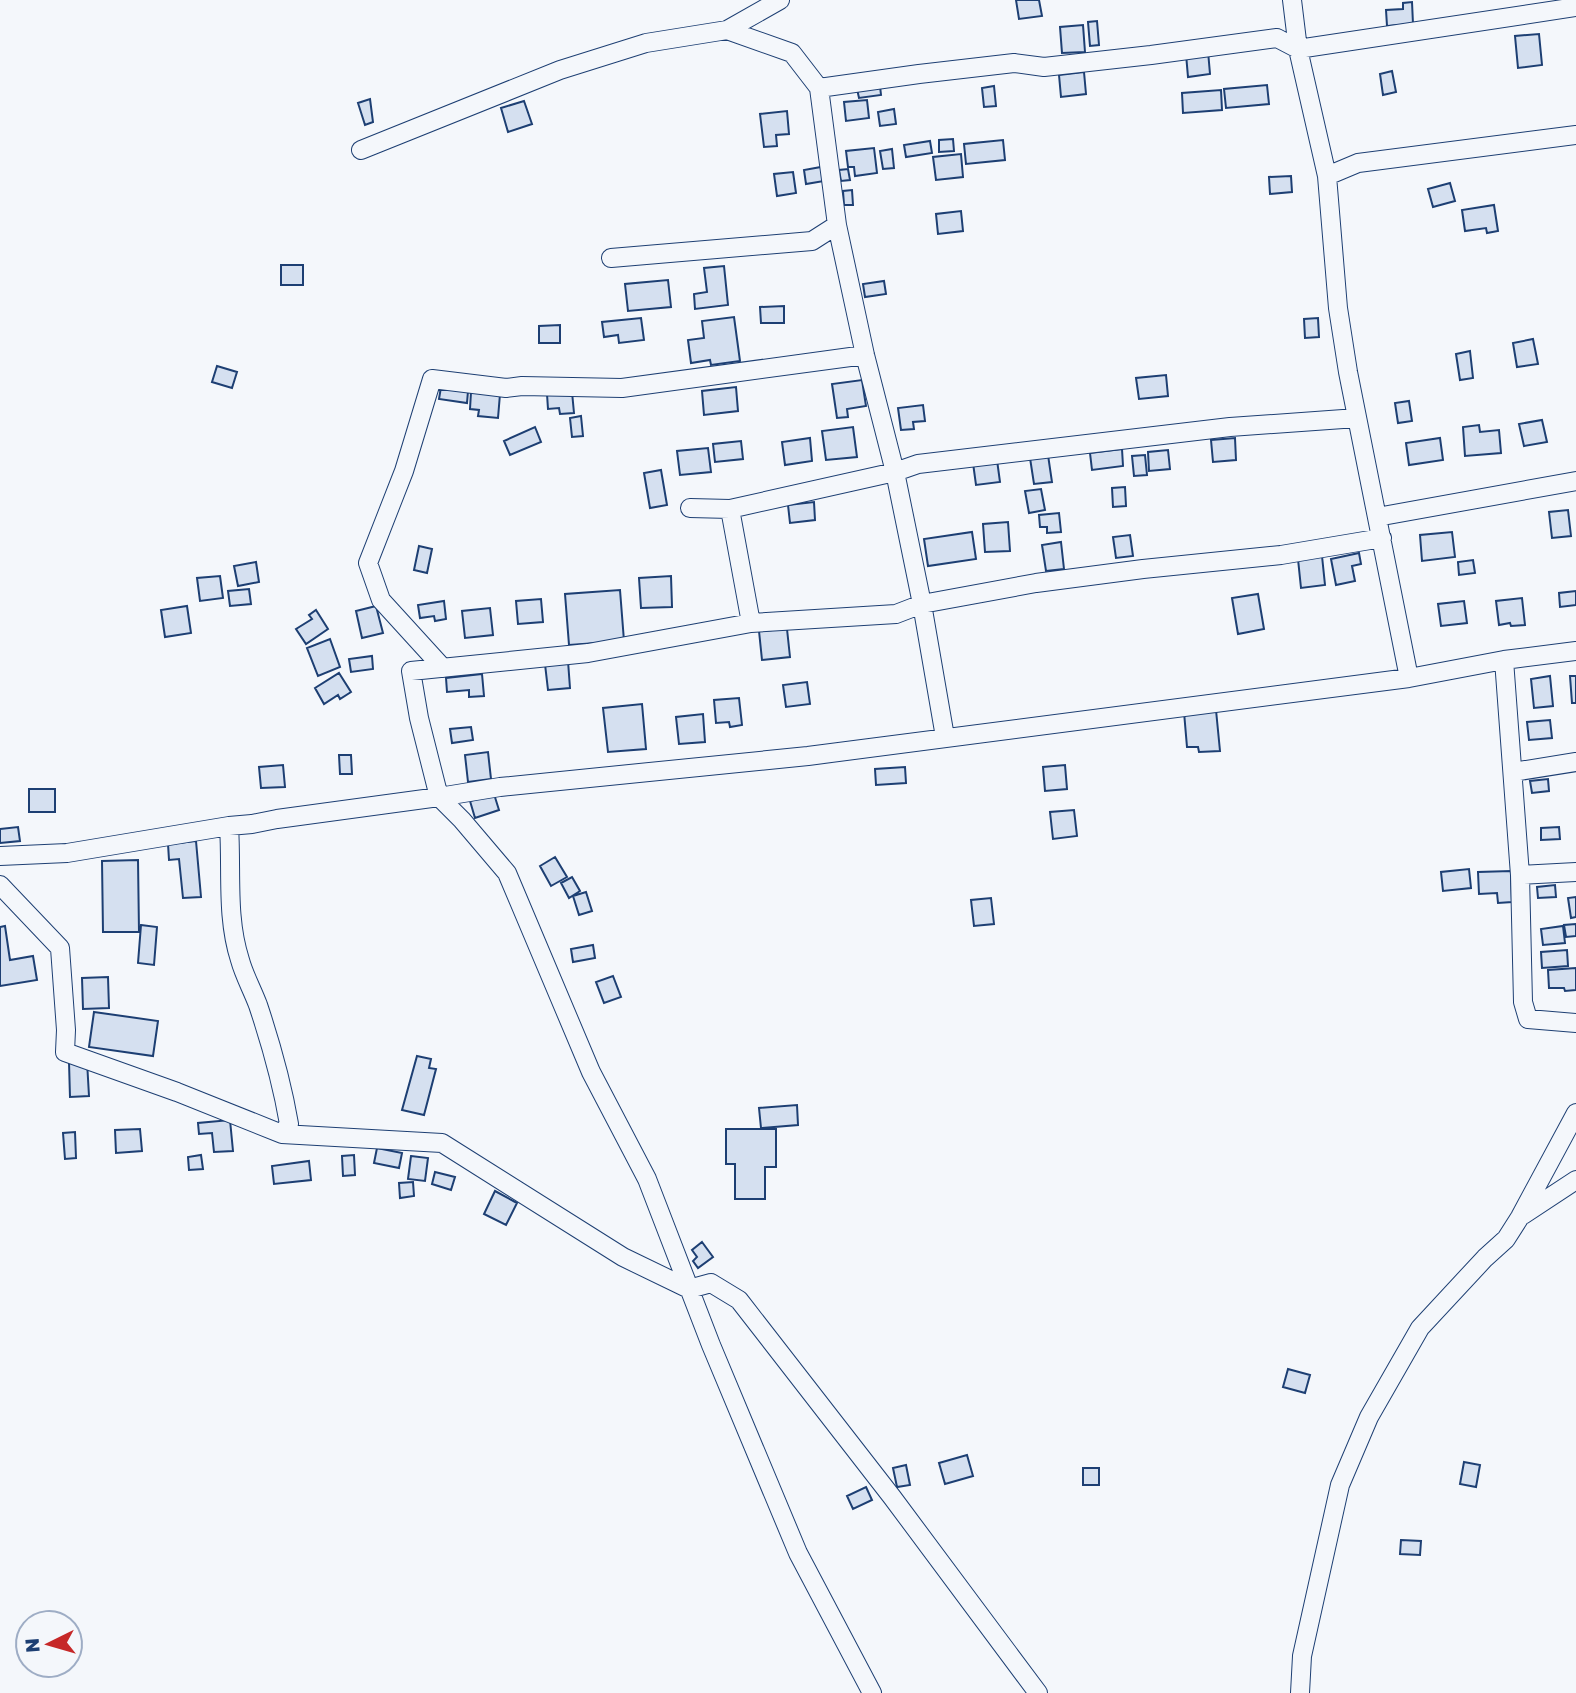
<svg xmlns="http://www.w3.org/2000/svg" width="1576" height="1693" font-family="'Golos Text',sans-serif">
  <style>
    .building { fill: #d5e0f0; stroke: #1d3f73; stroke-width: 2 }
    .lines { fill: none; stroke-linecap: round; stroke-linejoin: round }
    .minor-casing { stroke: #1d3f73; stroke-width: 20 }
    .minor { stroke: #f4f7fb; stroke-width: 18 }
  </style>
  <rect width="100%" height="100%" fill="#f4f7fb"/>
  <!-- building -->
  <path class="building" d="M1016 0H1039L1042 16 1019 19Z
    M1412 2 1413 24 1387 26 1386 10 1403 9V3Z
    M1097 21 1099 45 1090 46 1088 22Z
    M1083 25 1085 52 1062 53 1060 27Z
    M1539 34 1542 65 1518 68 1515 36Z
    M1208 51 1210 74 1188 77 1186 54Z
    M1392 71 1396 92 1383 95 1380 74Z
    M1084 72 1086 94 1061 97 1059 75Z
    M1267 85 1269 104 1226 108 1224 89Z
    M880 86 881 95 859 98 857 89Z
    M994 86 996 106 984 107 982 88Z
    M1221 90 1222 110 1183 113 1182 93Z
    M370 99 373 122 365 125 358 103Z
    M867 100 869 118 846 121 844 102Z
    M524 101 532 124 508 132 501 108Z
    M894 109 896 124 880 126 878 112Z
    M787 111 789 134 776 135 777 146 764 147 760 114Z
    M953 139 954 151 939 152V140Z
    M1003 140 1005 160 966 164 964 144Z
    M930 141 932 153 906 157 904 145Z
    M874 148 877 173 855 176 854 167H848L846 151Z
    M892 149 894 168 883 169 880 151Z
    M961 154 963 177 936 180 933 157Z
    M821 167 824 181 806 184 804 170Z
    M848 169 850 180 841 181 839 170Z
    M793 172 796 193 777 196 774 174Z
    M1291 176 1292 192 1270 194 1269 177Z
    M1450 183 1455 201 1433 207 1428 189Z
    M852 190 853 205H844L843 191Z
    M1494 205 1498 231 1487 233 1486 228 1465 231 1462 210Z
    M961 211 963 231 938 234 936 214Z
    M281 265H303V285H281Z
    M724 266 728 305 695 309 694 294 707 292 704 268Z
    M668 280 671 307 628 311 625 284Z
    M884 281 886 294 865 297 863 284Z
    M784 306V323H761L760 307Z
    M734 317 740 361 711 365 710 360 691 363 688 340 704 338 702 321Z
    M641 318 644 340 619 343 618 335 604 337 602 322Z
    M1318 318 1319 337 1305 338 1304 319Z
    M560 325V343H539V326Z
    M1533 339 1538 364 1517 367 1513 343Z
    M1470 351 1473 378 1460 380 1456 354Z
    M217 366 237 372 232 388 212 382Z
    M1166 375 1168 396 1139 399 1136 378Z
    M862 380 866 406 847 409 848 417 837 418 832 384Z
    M441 387 468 391 467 403 439 399Z
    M736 387 738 411 704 415 702 391Z
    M471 392 500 394 498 418 478 416 479 410 470 409Z
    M572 392 574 413 560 414 559 408 548 409 547 394Z
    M1409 401 1412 421 1398 423 1395 403Z
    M923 405 925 421 913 422 914 429 901 430 898 408Z
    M581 416 583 436 572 437 570 418Z
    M1542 420 1547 442 1524 446 1519 424Z
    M1479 425 1480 432 1499 430 1501 453 1465 456 1463 427Z
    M535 427 541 442 510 455 504 441Z
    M853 427 857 457 826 460 822 431Z
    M810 438 812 461 785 465 782 442Z
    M1235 438 1236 460 1213 462 1211 440Z
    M1440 438 1443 460 1409 465 1406 443Z
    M741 441 743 459 715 462 713 444Z
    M708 448 711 472 680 475 677 451Z
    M1122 449 1123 466 1092 470 1090 453Z
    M1168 450 1170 469 1149 471 1148 452Z
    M1048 455 1052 482 1034 484 1030 458Z
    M1145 455 1147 475 1134 476 1132 456Z
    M997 460 1000 482 976 485 973 463Z
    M661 470 667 505 650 508 644 473Z
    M1125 487 1126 506 1113 507 1112 488Z
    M1041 489 1045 510 1029 513 1025 491Z
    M814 502 815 520 790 523 788 505Z
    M1568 510 1571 536 1552 538 1549 512Z
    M1059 513 1061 532 1047 533V527H1040L1039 515Z
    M1008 522 1010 551 985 552 983 524Z
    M972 532 976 559 928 566 924 539Z
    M1452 532 1455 557 1422 561 1420 535Z
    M1130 535 1133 556 1116 558 1113 537Z
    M1061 542 1064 569 1046 571 1042 545Z
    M419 546 432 549 427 573 414 570Z
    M1359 553 1361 564 1352 566 1355 581 1336 585 1331 559Z
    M1322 556 1325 585 1301 588 1298 559Z
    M1473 560 1475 573 1459 575 1458 562Z
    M256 562 259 582 238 586 234 566Z
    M220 576 223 598 200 601 197 578Z
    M671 576 672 607 641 608 639 578Z
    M249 589 251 604 230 606 228 591Z
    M620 590 624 641 569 645 565 594Z
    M1576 591V605L1560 607 1559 593Z
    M1258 594 1264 629 1238 634 1232 598Z
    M1522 598 1525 625 1511 626 1510 623 1499 625 1496 601Z
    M541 599 543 622 518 624 516 601Z
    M444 601 446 619 435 621 434 616 420 618 418 605Z
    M1464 601 1467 623 1441 626 1438 604Z
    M187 606 191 633 165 637 161 610Z
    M376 606 383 633 362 638 356 611Z
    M490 608 493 635 465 638 462 611Z
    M316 610 328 629 306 644 296 629 312 619 309 615Z
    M787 629 790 657 762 660 759 631Z
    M330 639 340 667 318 676 307 648Z
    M372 656 373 669 351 672 349 659Z
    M568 661 570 688 548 690 545 664Z
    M339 673 351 692 340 699 338 695 324 704 315 688Z
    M482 674 484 696 469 697V690L447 692 446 678Z
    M1550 676 1553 706 1534 708 1531 679Z
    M1570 676H1576V703H1572Z
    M807 682 810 704 786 707 783 685Z
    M739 698 742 725 730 727 729 722 716 723 714 700Z
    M642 704 646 749 608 752 603 708Z
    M1216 710 1220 751 1199 752 1198 747H1187L1184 712Z
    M703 714 705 742 679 744 676 717Z
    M1550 720 1552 738 1529 740 1527 722Z
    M471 727 473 740 452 743 450 729Z
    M488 752 491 779 468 782 465 755Z
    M339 755H351L352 774H340Z
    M283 765 285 787 261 788 259 767Z
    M1065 765 1067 789 1045 791 1043 767Z
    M905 767 906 783 876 785 875 769Z
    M1548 779 1549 791 1532 793 1530 781Z
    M29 789H55V812H29Z
    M494 794 499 810 475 818 470 801Z
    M1074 810 1077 836 1053 839 1050 812Z
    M18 827 20 841 0 843V829Z
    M1559 827 1560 839 1541 840V828Z
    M196 841 201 897 183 898 179 859 169 860 168 844Z
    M555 857 567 877 551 886 540 866Z
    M138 860 139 932H103L102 861Z
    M1469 869 1471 888 1443 891 1441 872Z
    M1511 871 1512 902 1498 903 1497 893 1479 894 1478 872Z
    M572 877 580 891 569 898 561 883Z
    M1555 885 1556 897 1538 898 1537 887Z
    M586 892 592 911 579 915 573 896Z
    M1576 897V917L1571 918 1568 898Z
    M991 898 994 924 974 926 971 900Z
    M1576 924V936L1566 937 1564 925Z
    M141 925 157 927 154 965 138 963Z
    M5 926 10 960 33 956 37 980 0 986V927Z
    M1563 926 1565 943 1543 945 1541 929Z
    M593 945 595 958 573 962 571 949Z
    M1567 950 1568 966 1542 968 1541 952Z
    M1576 968V990L1565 991 1564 988H1549L1548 970Z
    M613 976 621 997 604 1003 596 982Z
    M108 977 109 1008 83 1009 82 978Z
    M94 1012 158 1021 153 1056 89 1047Z
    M417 1056 431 1059 429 1068 436 1069 424 1115 402 1110Z
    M87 1061 89 1096 70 1097 69 1062Z
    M797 1105 798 1125 761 1128 759 1108Z
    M230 1120 233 1151 214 1152 212 1133 199 1134 198 1123Z
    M140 1129 142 1151 116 1153 115 1130Z
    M726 1129H776V1167H765V1199H735V1164H726Z
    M75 1132 76 1158 65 1159 63 1133Z
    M377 1148 402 1153 399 1168 374 1163Z
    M201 1155 203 1169 189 1170 188 1157Z
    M354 1155 355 1175 343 1176 342 1156Z
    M411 1156 428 1158 425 1181 408 1179Z
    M309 1161 311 1180 274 1184 272 1166Z
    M435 1172 455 1177 451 1190 432 1184Z
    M413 1182 414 1196 400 1198 399 1183Z
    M495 1191 517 1203 506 1225 484 1214Z
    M702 1242 713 1257 698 1268 693 1261 697 1257 692 1250Z
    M1288 1369 1310 1375 1305 1393 1283 1387Z
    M967 1455 973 1476 945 1484 939 1463Z
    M1464 1462 1480 1465 1476 1487 1460 1484Z
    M906 1465 910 1485 897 1487 893 1468Z
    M1083 1468H1099V1485H1083Z
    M866 1487 872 1500 853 1509 847 1496Z
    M1401 1540 1421 1541 1420 1555 1400 1554Z"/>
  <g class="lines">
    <!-- minor casing -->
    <g class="minor-casing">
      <path id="minor" d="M1292 0 1298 49 1327 176 1338 308 1348 372 1409 678
        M727 30 792 53 819 88 837 225 865 355 895 472 922 604 945 737
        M819 88 919 74 1014 63 1044 67 1151 55 1277 38 1298 49 1576 7
        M361 150 560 70 646 43 727 30 780 0
        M1327 176 1358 163 1576 135
        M611 258 812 241 837 225
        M690 508 730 509 895 472 918 464 1230 427 1357 418
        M730 509 751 623 588 653 411 671 419 718 439 797 462 820 507 873 591 1072 647 1179 711 1345 798 1553 872 1693
        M1377 517 1576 481
        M751 623 896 614 922 604 1036 583 1143 569 1281 555 1382 538
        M1504 660 1520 875 1523 1002 1528 1019 1576 1023
        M443 668 381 600 368 563 404 471 432 379 506 388 522 386 622 388 865 355
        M1513 772 1576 762
        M229 826C232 871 226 917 240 960 244 975 252 989 258 1005 271 1044 282 1083 289 1124L282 1134
        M0 856 67 853 229 826 252 824 277 819 439 797 500 787 808 756 1409 678 1504 660 1576 651
        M1520 875 1576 872
        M0 885 60 948 66 1030 65 1052 177 1092 282 1134 442 1143 623 1257 689 1289 711 1283 739 1300 892 1497 1038 1693
        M1523 1215 1576 1180
        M1300 1693 1302 1656 1340 1485 1369 1417 1420 1328 1485 1258 1506 1239 1520 1217 1576 1113"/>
    </g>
    <!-- minor -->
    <use href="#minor" class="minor"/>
  </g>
  <!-- north arrow -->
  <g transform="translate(49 1644) rotate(265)"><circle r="33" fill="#f4f7fb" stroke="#9eadc5" stroke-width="2"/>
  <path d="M0-5L12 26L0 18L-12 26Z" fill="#c62828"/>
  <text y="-10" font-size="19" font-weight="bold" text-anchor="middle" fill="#1d3f73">N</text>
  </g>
</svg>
